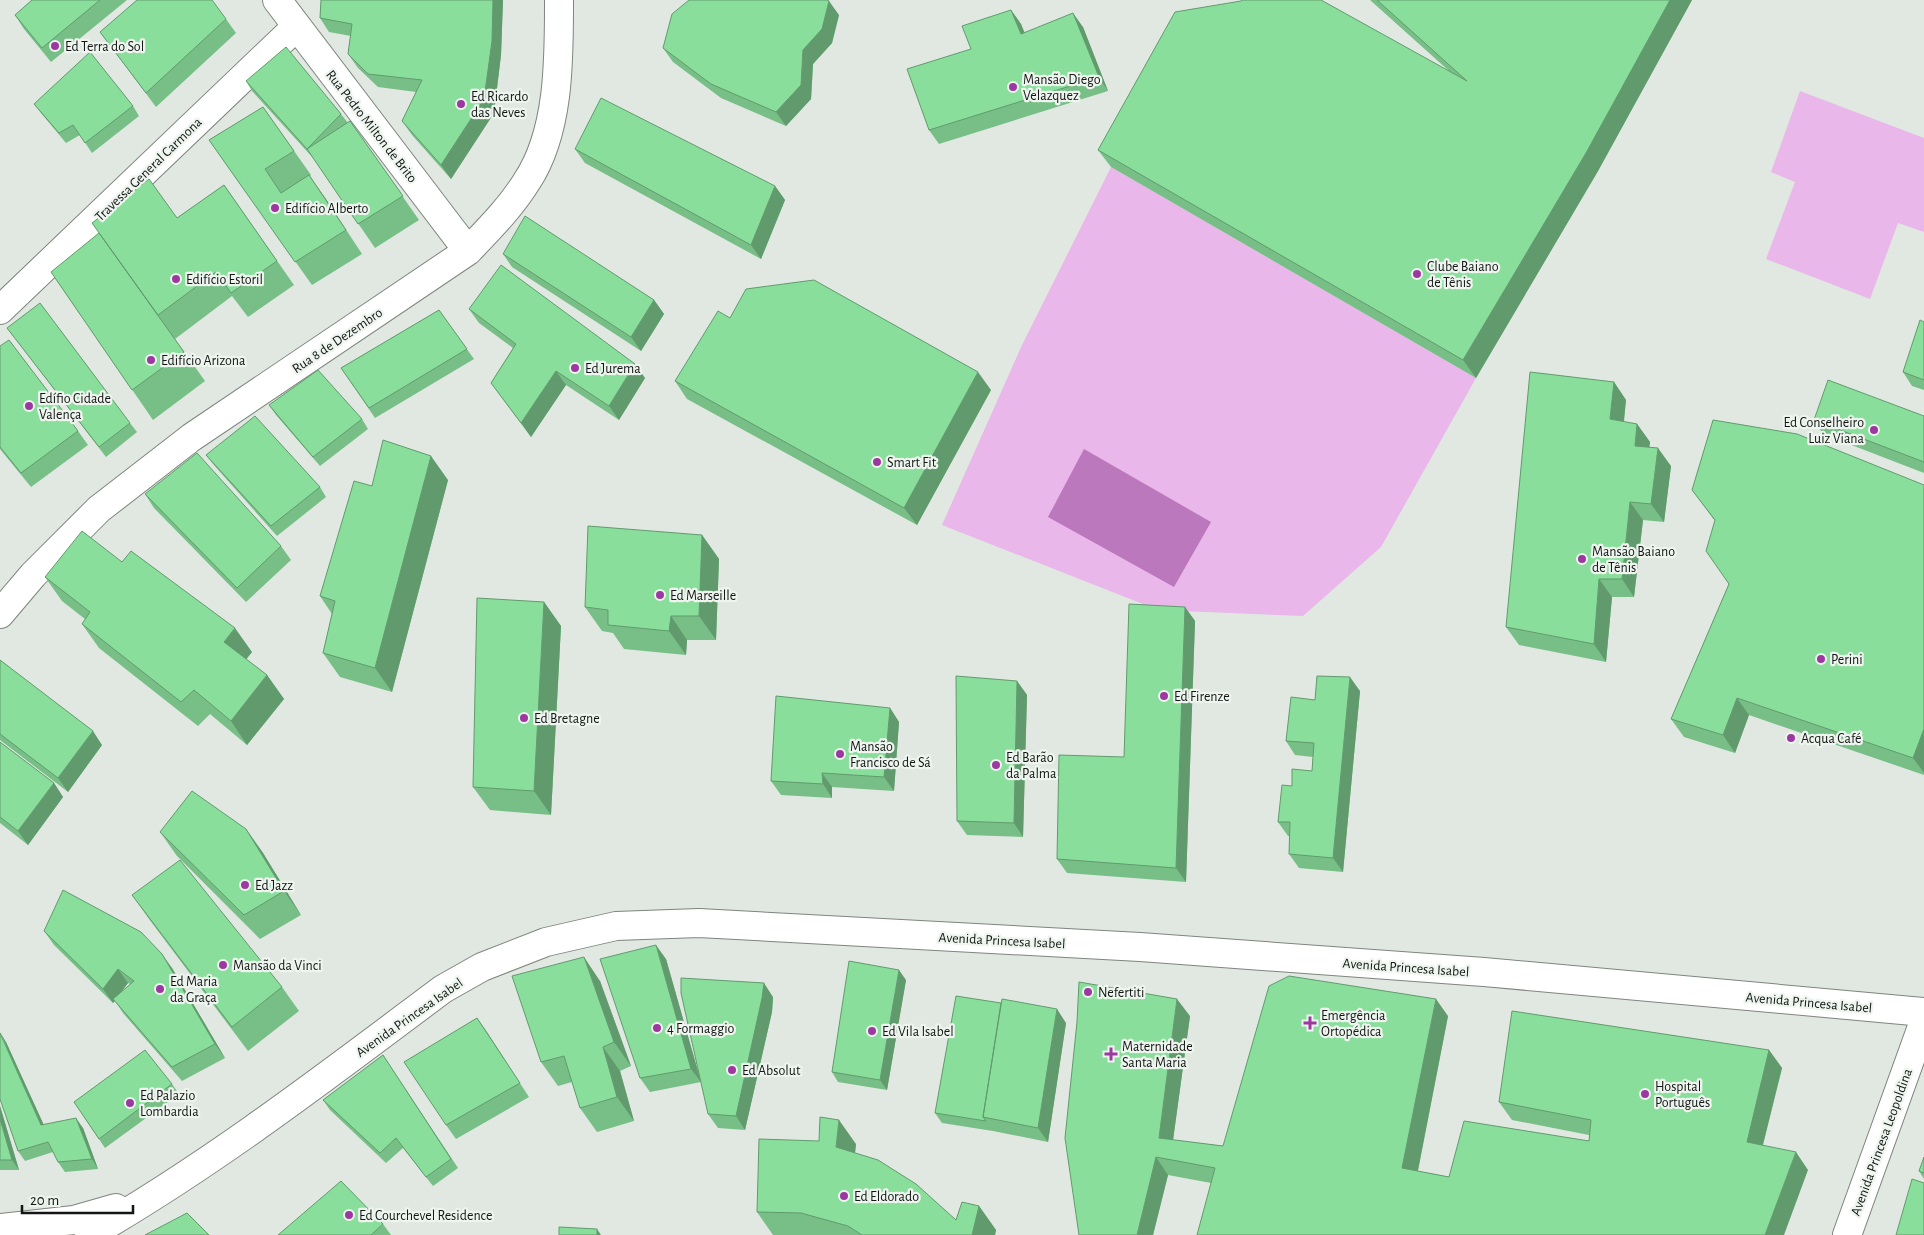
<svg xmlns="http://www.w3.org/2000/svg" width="1924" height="1235" font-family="'Alegreya Sans',sans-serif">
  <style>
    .green { fill: #e9b7ea }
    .water { fill: #bb78bd }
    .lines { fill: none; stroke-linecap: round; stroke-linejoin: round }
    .minor-casing { stroke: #7e857f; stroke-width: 30 }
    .tertiary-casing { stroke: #7e857f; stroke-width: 30 }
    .secondary-casing { stroke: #7e857f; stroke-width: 30 }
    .minor { stroke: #fff; stroke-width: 28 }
    .tertiary { stroke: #fff; stroke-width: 28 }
    .secondary { stroke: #fff; stroke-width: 28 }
    .wall { fill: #77bf86; fill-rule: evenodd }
    .shaded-wall { fill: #619b6d }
    .building { fill: #8ade9c; stroke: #619b6d }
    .poi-dot { fill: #9b39a0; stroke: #eef5ef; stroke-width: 2 }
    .labels { text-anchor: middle; stroke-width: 4.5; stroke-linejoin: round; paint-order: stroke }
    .poi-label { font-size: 14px; fill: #131614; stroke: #eef5ef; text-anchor: start }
    .street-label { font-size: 14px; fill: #131614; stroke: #eef5ef }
  </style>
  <rect width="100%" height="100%" fill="#e0e8e1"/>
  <!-- green -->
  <path class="green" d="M1800 91 1924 138V232L1898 223 1870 299 1766 259 1795 182 1771 172Z
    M1111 167 1476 378 1381 547 1303 616 1158 610 942 525 1022 345Z"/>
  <!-- water -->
  <path class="water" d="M1084 449 1211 522 1174 587 1048 517Z"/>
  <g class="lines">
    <!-- minor casing -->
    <g class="minor-casing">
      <path id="minor" d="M277 0 468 251
        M0 310 296 27
        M0 614 33 575 99 509 192 437 468 251C489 229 511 207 527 181 560 131 559 58 559 0"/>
    </g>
    <!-- tertiary casing -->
    <g class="tertiary-casing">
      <path id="tertiary" d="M1847 1235 1924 1021"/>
    </g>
    <!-- secondary casing -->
    <g class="secondary-casing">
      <path id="secondary" d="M0 1228 74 1220 116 1208
        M89 1235C214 1163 328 1075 443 989L482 967 546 942 616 926 699 923 1140 947 1484 972 1924 1012"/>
    </g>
    <!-- minor -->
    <use href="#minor" class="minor"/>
    <!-- tertiary -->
    <use href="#tertiary" class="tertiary"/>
    <!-- secondary -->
    <use href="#secondary" class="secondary"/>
  </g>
  <!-- wall -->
  <path class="wall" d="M32 0H127L51 62 24 29 15 15Z
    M321 0H503L501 55 494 113 451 179 412 135 402 121 416 92 378 87 358 68 348 54 351 36 329 32 320 18Z
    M1370 0H1692L1598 171 1476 378 1111 167 1098 150 1448 70Z
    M1011 10 1021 24 1024 32 1083 27 1108 91 939 144 929 130 971 49Z
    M839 15 832 43 813 64 811 99 786 126 721 98 673 62 663 48Z
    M226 19 236 33 156 107 100 32Z
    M246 81 341 114 348 123 350 121 419 220 375 248 314 159 252 91Z
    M34 104 133 106 139 116 92 153 80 135 66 143 41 113Z
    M263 107 311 175 310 176 362 254 312 285 209 140Z
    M575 149 775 186 785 200 761 259 585 163Z
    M224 185 294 285 248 317 232 296 175 339 205 381 153 420 51 272 177 218Z
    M503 254 654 300 664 314 641 351 512 267Z
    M469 309 645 378 619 420 566 385 531 437 491 383 513 348 479 323Z
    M439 310 474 359 375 418 341 368Z
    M730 318 991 390 917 525 687 399 675 381Z
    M1924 322V390L1912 386 1903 372Z
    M7 328 130 423 137 432 106 457Z
    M0 346 78 431 88 445 31 487 0 449Z
    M1614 382 1626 400 1624 422 1637 424 1650 442 1649 448 1671 466 1664 522 1643 520 1634 597H1612L1606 662 1519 645 1506 627Z
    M269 405 362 419 368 429 320 466 276 415Z
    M1924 416V473L1823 434 1814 420Z
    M206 455 320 487 326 497 277 536 213 464Z
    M448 480 392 692 340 677 323 653 332 614 320 596 372 486Z
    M1924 485V775L1749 715 1735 753 1684 737 1671 719 1729 584 1715 521 1692 490Z
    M145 494 281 546 291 560 246 602 154 508Z
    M702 535 719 559 716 640H687L686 655 624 649 613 633 602 631 585 607Z
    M45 577 252 652 246 659 267 675 284 699 247 745 210 714 198 726 99 648 82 624 85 619 62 601Z
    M544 602 561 626 551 815 490 810 473 787Z
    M1185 607 1195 621 1186 882 1067 873 1057 859 1124 757Z
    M0 660 102 745 68 792 0 740Z
    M1017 681 1027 695 1023 837 967 835 957 821Z
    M1360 691 1343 872 1299 868 1289 854 1290 836H1288L1278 822 1292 786 1312 771 1313 757 1295 755 1286 741 1315 700Z
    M890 708 899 722 894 791 832 787V798L781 795 771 781Z
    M0 742 54 783 63 797 28 845 0 823Z
    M246 829 263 853 301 915 260 939 177 856 160 832Z
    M132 895 282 987 299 1011 248 1051 149 919Z
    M44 931 172 968 225 1058 182 1081 123 1013 115 1001 113 1003 54 945ZM128 983 130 984 120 993Z
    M666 959 701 1082 650 1092 640 1078Z
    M906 980 887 1090 838 1082 832 1072Z
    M600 981 631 1066 620 1071 634 1121 597 1132 580 1108 572 1082 558 1086 541 1062Z
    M773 997 772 1012 745 1130 718 1128 708 1114Z
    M1190 1016 1173 1140 1223 1146 1448 1016 1418 1171 1449 1177 1589 1141V1135L1512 1120 1499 1102 1769 1050 1782 1068 1763 1145 1808 1170 1211 1183 1168 1175 1153 1235 1077 1022Z
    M477 1018 529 1097 456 1139 446 1125Z
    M1066 1023 1048 1142 993 1131 942 1123 935 1113Z
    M6 1042 43 1124 83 1128 98 1169 65 1172 58 1162 53 1152 25 1161 18 1151Z
    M383 1055 458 1168 433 1186 403 1148 386 1163 330 1110 323 1100Z
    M172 1084 179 1094 105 1148 74 1102Z
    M0 1106 19 1170H0Z
    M856 1144 855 1153 956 1220 979 1206 996 1230 995 1235H773L757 1212Z
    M1924 1157V1179L1919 1171Z
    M383 1224 391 1235H278Z"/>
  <!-- shaded-wall -->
  <path class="shaded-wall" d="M493 0H503L501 55 494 113 451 179 441 165Z
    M1670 0H1692L1598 171 1476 378 1463 360Z
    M829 1 839 15 832 43 813 64 811 99 786 126 776 112 803 50Z
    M1011 10 1021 24 1031 48 1021 34Z
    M1073 13 1083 27 1108 91 1099 77Z
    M309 175 326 199 362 254 346 230Z
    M775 186 785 200 761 259 751 245Z
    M654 300 664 314 641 351 631 337Z
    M635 364 645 378 619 420 609 406Z
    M556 371 566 385 531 437 521 423Z
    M978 372 991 390 917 525 904 508Z
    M1614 382 1626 400 1622 437 1610 419Z
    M1637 424 1650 442 1647 464 1635 446Z
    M1658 448 1671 466 1664 522 1651 504Z
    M431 456 448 480 392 692 375 668Z
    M1630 502 1643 520 1634 597 1622 579Z
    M702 535 719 559 716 640 699 616Z
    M1599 579 1612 597 1606 662 1594 644Z
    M544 602 561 626 551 815 534 791Z
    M1185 607 1195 621 1186 882 1176 868Z
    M671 616 687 640 686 655 669 631Z
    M235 628 252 652 241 666 224 642Z
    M267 675 284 699 247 745 231 721Z
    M1350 677 1360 691 1343 872 1333 858Z
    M1017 681 1027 695 1023 837 1014 823Z
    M1737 698 1749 715 1735 753 1723 735Z
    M890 708 899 722 894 791 884 777Z
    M1924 729V773L1913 758Z
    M93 731 102 745 68 792 58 778Z
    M822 773 832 787V798L823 784Z
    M54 783 63 797 28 845 18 831Z
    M246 829 263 853 301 915 284 891Z
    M656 945 666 959 701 1082 691 1069Z
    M162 954 172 968 225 1058 215 1044Z
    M584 957 600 981 631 1066 614 1042Z
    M118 969 128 983 113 1003 103 989Z
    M899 970 906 980 887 1090 880 1080Z
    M764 983 773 997 772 1012 745 1130 736 1116Z
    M1177 999 1190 1016 1171 1155 1159 1138Z
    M1436 999 1448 1016 1415 1185 1402 1168Z
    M1057 1009 1066 1023 1048 1142 1038 1128Z
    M477 1018 487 1032 529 1097 520 1083Z
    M0 1032 6 1042 48 1134 41 1125Z
    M603 1047 620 1071 634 1121 617 1097Z
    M1769 1050 1782 1068 1759 1160 1747 1142Z
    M0 1106 19 1170 12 1160 0 1119Z
    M76 1118 83 1128 98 1169 92 1159Z
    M839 1120 856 1144 853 1171 836 1147Z
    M1796 1152 1808 1170 1784 1235H1765Z
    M1156 1157 1168 1175 1153 1235H1137Z
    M979 1206 996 1230 995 1235H972Z
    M597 1229 601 1235H597Z"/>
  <!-- building -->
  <path class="building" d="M32 0H100L42 48 15 15Z
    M137 0H212L226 19 146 93 100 32Z
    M321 0H493L492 41 484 99 441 165 402 121 422 80 368 74 348 54 352 24 320 18Z
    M689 0H827L829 1 822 29 803 50 801 85 776 112 711 84 663 48 672 14Z
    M1242 0H1321L1467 81 1377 0H1670L1586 153 1463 360 1098 150 1175 12 1241 1Z
    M1011 10 1021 34 1073 13 1099 77 929 130 907 69 971 49 962 26Z
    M286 47 341 114 307 149 246 81Z
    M90 52 133 106 85 143 73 125 59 133 34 104Z
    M601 98 775 186 751 245 575 149Z
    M263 107 294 151 265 169 281 193 309 175 346 230 295 262 209 140Z
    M350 121 403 196 358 224 307 149Z
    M149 179 177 218 224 185 277 261 231 293 216 272 158 315 92 223Z
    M525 216 654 300 631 337 503 254Z
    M99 233 184 352 132 390 51 272Z
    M501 265 635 364 609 406 556 371 521 423 491 383 516 344 469 309Z
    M814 280 978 372 904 508 675 381 718 311 730 318 746 289Z
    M40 303 130 423 99 447 7 328Z
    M439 310 467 349 369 408 341 368Z
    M1920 320 1924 322V380L1903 372Z
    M9 340 78 431 21 473 0 447V346Z
    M318 370 362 419 313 457 269 405Z
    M1530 372 1614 382 1610 419 1637 424 1635 446 1658 448 1651 504 1630 502 1622 579H1599L1594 644 1506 627Z
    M1828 380 1924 416V462L1814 420Z
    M255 416 320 487 271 526 206 455Z
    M1713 420 1797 434 1924 485V729L1913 758 1737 698 1723 735 1671 719 1729 584 1706 551 1715 520 1692 490Z
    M383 440 431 456 375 668 323 653 335 601 320 596 354 481 372 486Z
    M197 453 281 546 237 588 145 494Z
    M588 526 702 535 699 616H671L669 631 608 625V610L585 607Z
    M82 531 122 562 131 551 235 628 224 642 267 675 231 721 194 690 181 702 82 624 90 612 45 577Z
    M477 598 544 602 534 791 473 787Z
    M1129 604 1185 607 1176 868 1057 859 1059 755 1124 757Z
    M0 660 93 731 58 778 0 734Z
    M956 676 1017 681 1014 823 957 821Z
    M1317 676 1350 677 1333 858 1289 854 1290 822H1278L1282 785 1292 786V769L1312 771 1314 743 1286 741 1291 697 1315 700Z
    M776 696 890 708 884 777 822 773 823 784 771 781Z
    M0 742 54 783 18 831 0 817Z
    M192 791 246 829 284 891 244 915 160 832Z
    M180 860 282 987 232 1027 132 895Z
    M63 890 141 932 162 954 215 1044 172 1067 113 999 134 981 118 969 103 989 44 931Z
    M656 945 691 1069 640 1078 600 959Z
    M584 957 614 1042 603 1047 617 1097 580 1108 564 1056 541 1062 512 976Z
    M849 961 899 970 880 1080 832 1072Z
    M1289 976 1436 999 1402 1168 1449 1177 1464 1121 1589 1141 1591 1120 1499 1102 1512 1011 1769 1050 1747 1142 1796 1152 1765 1235H1197L1215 1168 1156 1157 1137 1235H1079L1065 1138 1077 1022 1079 982 1177 999 1159 1138 1223 1146 1269 986Z
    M681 978 764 983 762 998 736 1116 708 1114 681 993Z
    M956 996 1001 1003 983 1117 986 1121 935 1113Z
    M1002 999 1057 1009 1038 1128 983 1117Z
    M477 1018 520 1083 446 1125 404 1062Z
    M0 1033 41 1125 76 1118 92 1159 58 1162 48 1142 18 1151 0 1099Z
    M145 1050 172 1084 99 1139 74 1102Z
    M383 1055 451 1159 426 1177 396 1138 380 1153 323 1100Z
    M820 1117 839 1120 836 1147 878 1160 916 1184 956 1220 962 1202 979 1206 972 1235H862L848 1226 801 1213 757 1212 759 1139 819 1141Z
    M0 1119 12 1160H0Z
    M1924 1157V1173L1919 1171Z
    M1912 1179 1924 1183V1235H1896Z
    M341 1181 383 1224 371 1235H278Z
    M187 1213 209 1235H145Z
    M559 1227 597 1229V1235H559Z"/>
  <!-- markers -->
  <g class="poi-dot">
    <circle cx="55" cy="46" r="5"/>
    <circle cx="1013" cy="87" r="5"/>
    <circle cx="461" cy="104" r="5"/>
    <circle cx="275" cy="208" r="5"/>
    <circle cx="1417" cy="274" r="5"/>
    <circle cx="176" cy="279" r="5"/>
    <circle cx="151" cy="360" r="5"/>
    <circle cx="575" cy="368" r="5"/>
    <circle cx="29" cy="406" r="5"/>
    <circle cx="1874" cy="430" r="5"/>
    <circle cx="877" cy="462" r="5"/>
    <circle cx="1582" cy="559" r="5"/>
    <circle cx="660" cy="595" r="5"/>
    <circle cx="1821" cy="659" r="5"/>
    <circle cx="1164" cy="696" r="5"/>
    <circle cx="524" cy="718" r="5"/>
    <circle cx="1791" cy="738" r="5"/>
    <circle cx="840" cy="754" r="5"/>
    <circle cx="996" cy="765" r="5"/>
    <circle cx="245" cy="885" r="5"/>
    <circle cx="223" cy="965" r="5"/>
    <circle cx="160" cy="989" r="5"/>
    <circle cx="1088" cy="992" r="5"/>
    <path d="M1307.5 1015.5h5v5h5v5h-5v5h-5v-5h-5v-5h5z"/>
    <circle cx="657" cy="1028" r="5"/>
    <circle cx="872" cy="1031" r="5"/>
    <path d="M1108.5 1046.5h5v5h5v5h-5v5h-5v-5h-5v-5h5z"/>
    <circle cx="732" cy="1070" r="5"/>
    <circle cx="1645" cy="1094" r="5"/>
    <circle cx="130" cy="1103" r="5"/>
    <circle cx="844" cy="1196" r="5"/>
    <circle cx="349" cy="1215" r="5"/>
  </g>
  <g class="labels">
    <!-- poi labels -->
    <g class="poi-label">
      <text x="65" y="51">Ed Terra do Sol</text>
      <text x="1023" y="84">Mansão Diego<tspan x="1023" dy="16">Velazquez</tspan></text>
      <text x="471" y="101">Ed Ricardo<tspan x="471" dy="16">das Neves</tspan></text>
      <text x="285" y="213">Edifício Alberto</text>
      <text x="1427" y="271">Clube Baiano<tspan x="1427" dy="16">de Tênis</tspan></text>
      <text x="186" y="284">Edifício Estoril</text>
      <text x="161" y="365">Edifício Arizona</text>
      <text x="585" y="373">Ed Jurema</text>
      <text x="39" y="403">Edífio Cidade<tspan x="39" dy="16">Valença</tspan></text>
      <text x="1864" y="427" text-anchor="end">Ed Conselheiro<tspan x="1864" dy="16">Luiz Viana</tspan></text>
      <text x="887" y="467">Smart Fit</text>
      <text x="1592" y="556">Mansão Baiano<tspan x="1592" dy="16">de Tênis</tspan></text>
      <text x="670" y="600">Ed Marseille</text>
      <text x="1831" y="664">Perini</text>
      <text x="1174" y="701">Ed Firenze</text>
      <text x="534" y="723">Ed Bretagne</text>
      <text x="1801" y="743">Acqua Café</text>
      <text x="850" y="751">Mansão<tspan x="850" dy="16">Francisco de Sá</tspan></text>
      <text x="1006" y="762">Ed Barão<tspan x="1006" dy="16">da Palma</tspan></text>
      <text x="255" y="890">Ed Jazz</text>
      <text x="233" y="970">Mansão da Vinci</text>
      <text x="170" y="986">Ed Maria<tspan x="170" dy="16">da Graça</tspan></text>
      <text x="1098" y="997">Nefertiti</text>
      <text x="1321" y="1020">Emergência<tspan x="1321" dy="16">Ortopédica</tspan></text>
      <text x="667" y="1033">4 Formaggio</text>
      <text x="882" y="1036">Ed Vila Isabel</text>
      <text x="1122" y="1051">Maternidade<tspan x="1122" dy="16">Santa Maria</tspan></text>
      <text x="742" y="1075">Ed Absolut</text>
      <text x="1655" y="1091">Hospital<tspan x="1655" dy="16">Português</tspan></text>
      <text x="140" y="1100">Ed Palazio<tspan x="140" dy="16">Lombardia</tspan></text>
      <text x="854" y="1201">Ed Eldorado</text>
      <text x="359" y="1220">Ed Courchevel Residence</text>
    </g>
    <!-- street labels -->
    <g class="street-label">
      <text transform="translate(372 126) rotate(52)" y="5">Rua Pedro Milton de Brito</text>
      <text transform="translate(148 169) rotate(-44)" y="5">Travessa General Carmona</text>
      <text transform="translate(337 340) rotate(-34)" y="5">Rua 8 de Dezembro</text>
      <text transform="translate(1002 940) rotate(3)" y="5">Avenida Princesa Isabel</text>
      <text transform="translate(1406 967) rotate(4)" y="5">Avenida Princesa Isabel</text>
      <text transform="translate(1809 1002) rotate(5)" y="5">Avenida Princesa Isabel</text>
      <text transform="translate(409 1017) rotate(-35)" y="5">Avenida Princesa Isabel</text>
      <text transform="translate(1881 1142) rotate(-70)" y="5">Avenida Princesa Leopoldina</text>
    </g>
  </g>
  <!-- scale -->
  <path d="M22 1205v8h111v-8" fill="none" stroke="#131614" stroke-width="2.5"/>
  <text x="30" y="1205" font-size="15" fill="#131614" stroke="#eef5ef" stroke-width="4" paint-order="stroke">20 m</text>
</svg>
